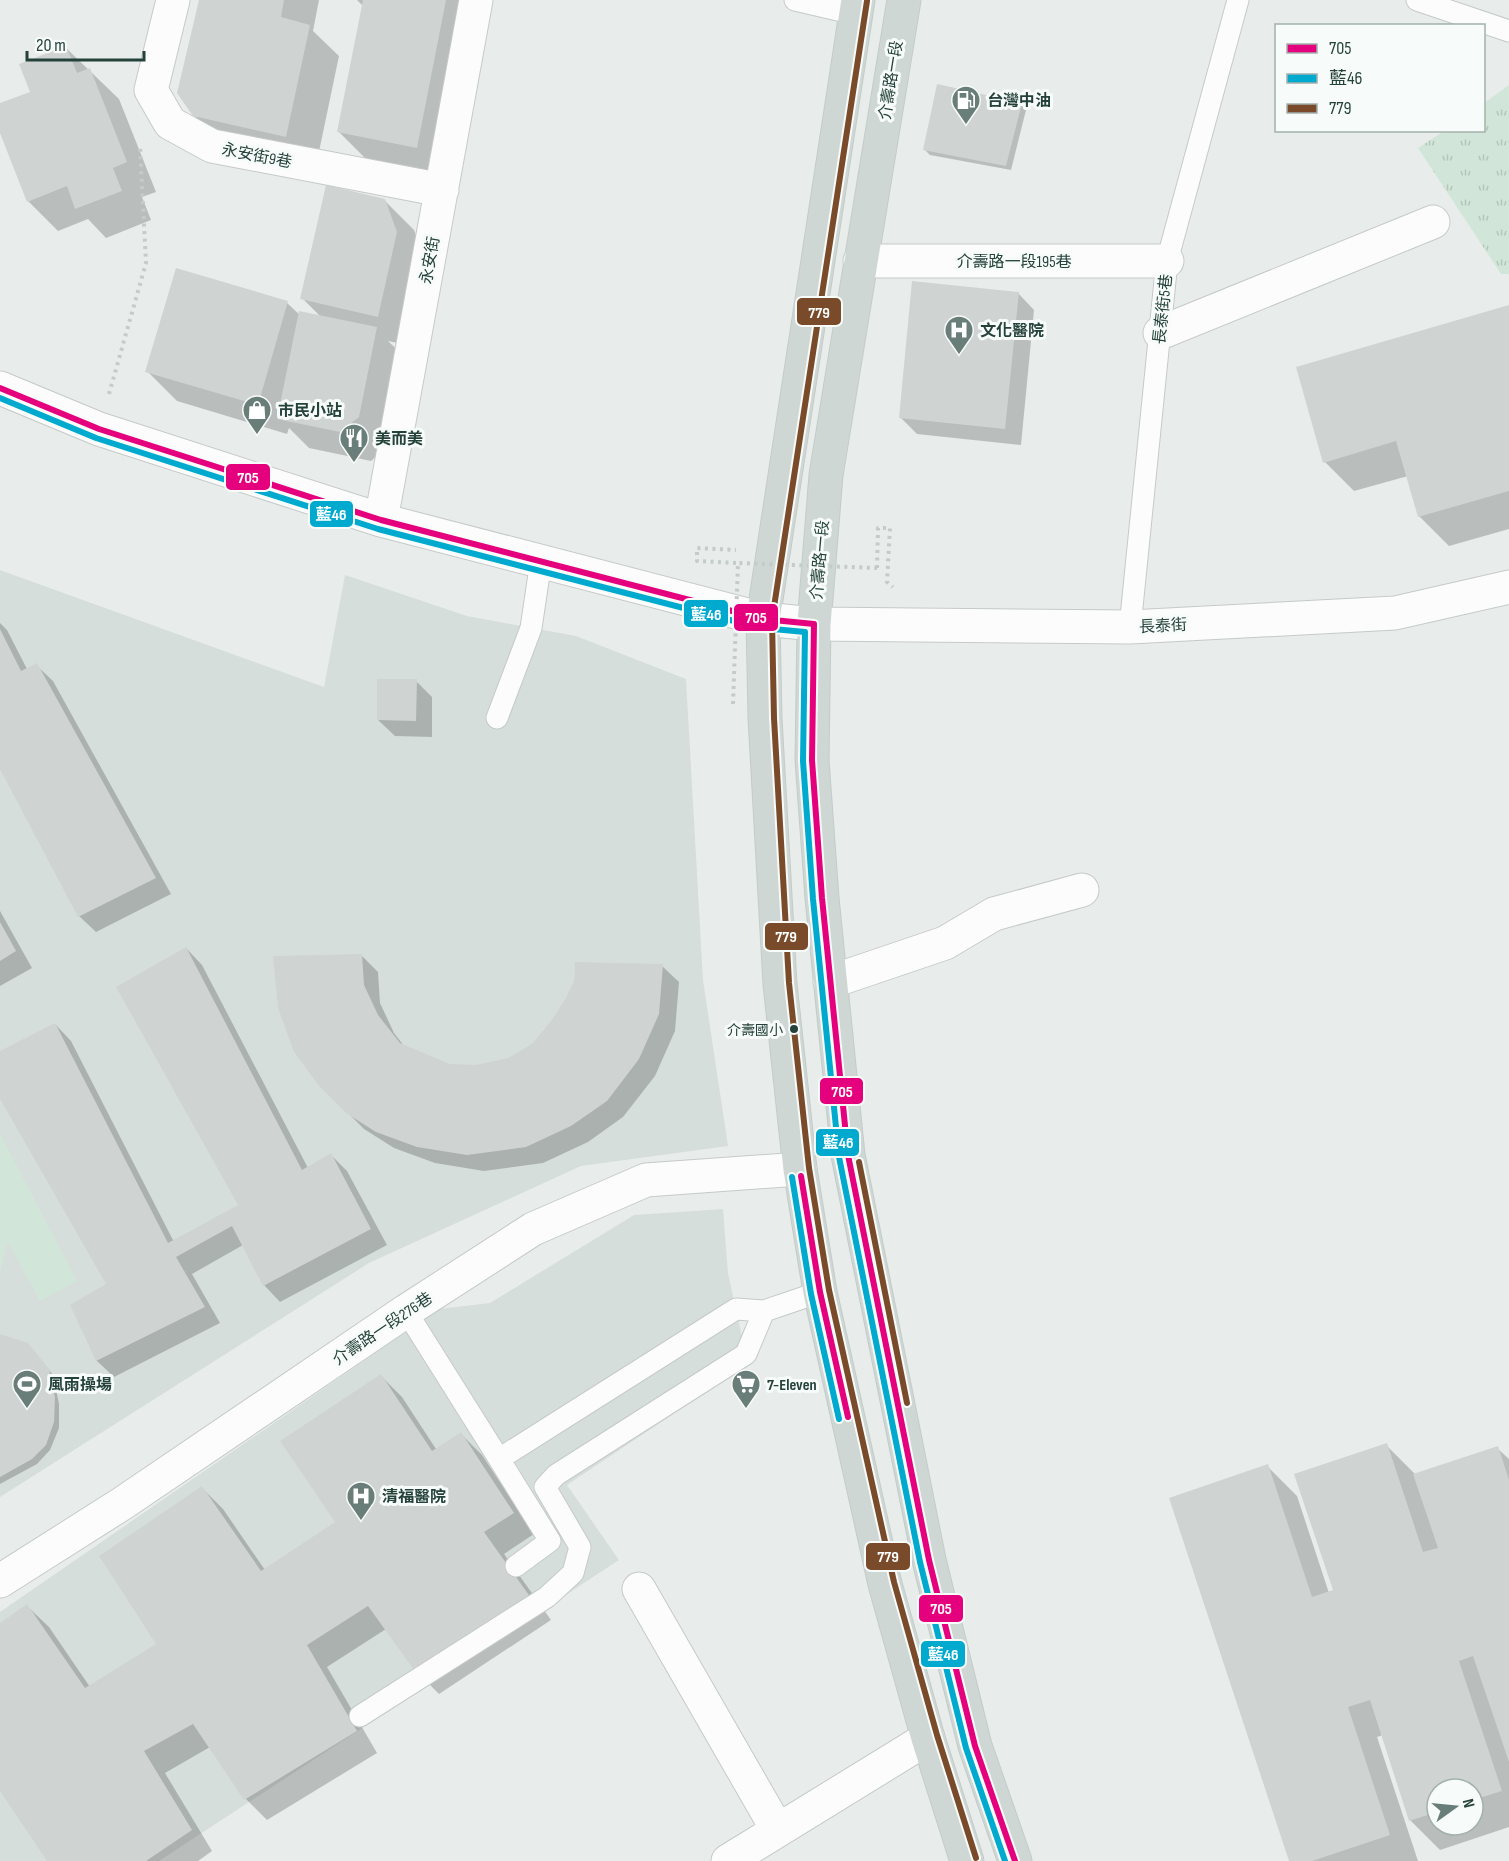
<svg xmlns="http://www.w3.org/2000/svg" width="1509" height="1861" font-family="'Sofia Sans Condensed','Noto Sans TC',sans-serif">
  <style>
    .built { fill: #d6dedb }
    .grass { fill: url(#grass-tufts) }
    .green { fill: #d1e6d8 }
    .shadow { fill: #0003; fill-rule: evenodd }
    .building { fill: #cfd4d2 }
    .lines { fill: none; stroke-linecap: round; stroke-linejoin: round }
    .lane-casing { stroke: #c5cac8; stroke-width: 23 }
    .street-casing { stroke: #c5cac8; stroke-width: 35 }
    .primary-casing { stroke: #c3ccc9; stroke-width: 35 }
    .path { stroke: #c3ccca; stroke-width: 4; stroke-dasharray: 3 4.5; stroke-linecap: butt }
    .lane { stroke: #fcfcfc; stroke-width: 21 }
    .street { stroke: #fcfcfc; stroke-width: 33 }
    .primary { stroke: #cfd7d5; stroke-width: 33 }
    .path-bridge { stroke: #c3ccca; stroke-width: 4; stroke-dasharray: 3 4.5; stroke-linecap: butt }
    .bus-1-casing { stroke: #f7fbf9; stroke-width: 10 }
    .bus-2-casing { stroke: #f7fbf9; stroke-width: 10 }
    .bus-3-casing { stroke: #f7fbf9; stroke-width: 10 }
    .bus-1 { stroke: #e5007d; stroke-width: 6 }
    .bus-2 { stroke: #00a9ce; stroke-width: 6 }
    .bus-3 { stroke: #7a4b2a; stroke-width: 6 }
    .bus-dot { fill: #24423a; stroke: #f7fbf9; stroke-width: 2 }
    .labels { text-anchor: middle; stroke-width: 6; stroke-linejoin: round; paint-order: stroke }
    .bus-label { font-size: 14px; fill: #24423a; stroke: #f7fbf9; text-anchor: end }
    .street-label { font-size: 16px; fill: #24423a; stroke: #f7fbf9 }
    .poi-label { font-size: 16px; font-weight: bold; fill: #24423a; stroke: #f7fbf9; text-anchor: start }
    .line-badge { stroke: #f7fbf9; stroke-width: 2 }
    .badge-label { font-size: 16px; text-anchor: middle; font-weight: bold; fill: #fff }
  </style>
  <defs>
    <pattern id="grass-tufts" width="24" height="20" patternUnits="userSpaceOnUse" patternTransform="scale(1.5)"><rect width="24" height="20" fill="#d1e6d8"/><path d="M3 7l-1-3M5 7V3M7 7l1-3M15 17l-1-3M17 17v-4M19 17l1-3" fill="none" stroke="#b3c6ba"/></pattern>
  </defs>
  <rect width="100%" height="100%" fill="#e8edeb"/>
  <!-- built -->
  <path class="built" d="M0 570 324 687 345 575 467 616 576 636 686 679 703 980 728 1146 581 1166 369 1263 0 1497Z
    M723 1209 728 1273 748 1364 567 1485 619 1560 159 1861H0V1612L439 1309 490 1303 634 1215Z"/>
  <!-- grass -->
  <path class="grass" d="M1509 85V274H1501L1418 148 1444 131 1484 130V103Z"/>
  <!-- green -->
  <path class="green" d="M0 1134 77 1281 40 1301 8 1242 0 1272Z"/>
  <!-- shadow -->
  <path class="shadow" d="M201 0H319L313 31 339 56 316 166 224 146 194 115Z
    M357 0H481L446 177 368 161 339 132 363 6Z
    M65 47 119 99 156 192 142 197 151 220 106 238 88 219 58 231 28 201 0 129V105L32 93Z
    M1021 105 1026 110 1011 170 930 155 925 150Z
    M384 200 414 230 426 263 407 345 388 341 406 358 388 447 371 461 309 448 289 428 287 434 177 401 147 371 287 303 300 315 321 317 302 298Z
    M1018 293 1034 310 1021 445 917 434 901 418Z
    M1509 306V529L1449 546 1419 516 1408 476 1354 491 1325 462Z
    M0 623 7 630 27 669 36 665 53 681 171 894 96 932 79 916 0 766Z
    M416 681 432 697V737L395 736 378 720Z
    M0 911 32 968 0 986Z
    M186 948 202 965 308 1168 331 1155 347 1171 387 1245 280 1302 264 1285 243 1245 192 1274 220 1323 114 1377 97 1361 72 1306 108 1285 0 1096V1053L55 1024 71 1041 174 1242 240 1205Z
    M361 955 378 972 380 1003 394 1033 404 1046 450 1065 476 1066 509 1059 662 966 679 982 675 1031 655 1076 623 1117 588 1142 543 1163 484 1171 435 1163 394 1148 364 1129 320 1085Z
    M0 1336 33 1350 53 1375 59 1404V1428L50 1450 37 1464 0 1484Z
    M381 1376 402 1397 436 1449 461 1434 482 1455 534 1534 504 1554 551 1620 439 1694 418 1673 386 1629 327 1667 377 1753 267 1820 246 1799 210 1747 165 1773 212 1851 198 1861H49L0 1788V1625L27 1606 49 1627 90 1687 158 1644 202 1488 223 1509 265 1570 337 1522Z
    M1386 1445 1416 1475 1497 1448 1509 1459V1827L1440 1850 1411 1821 1383 1735 1377 1737 1418 1861H1291L1267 1466 1297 1496 1329 1593 1335 1591ZM1437 1789H1473V1825H1437Z"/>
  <!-- building -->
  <path class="building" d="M199 0H284L281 17 310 25 286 137 193 116 177 93Z
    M363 0H446L417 148 337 132Z
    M66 46 77 73 90 68 127 162 113 168 122 191 75 209 67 186 27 202 0 133V103L30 92 19 64Z
    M937 84 1022 103 1006 166 923 150Z
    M326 185 385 199 397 232 378 317 300 299Z
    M176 268 288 301 258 405 145 372Z
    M912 281 1019 292 1005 429 899 418Z
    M1509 305V491L1418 517 1396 441 1323 463 1296 367Z
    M299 311 377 327 359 417 340 432 277 419Z
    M0 629 21 671 37 663 156 878 78 917 0 769Z
    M377 679H417L416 721 377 720Z
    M0 922 16 951 0 961Z
    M186 947 302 1170 331 1153 371 1229 263 1286 232 1226 176 1257 205 1307 96 1361 70 1305 106 1284 0 1099V1051L55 1023 168 1243 238 1205 116 987Z
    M362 954 364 985 378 1015 400 1043 450 1064 476 1065 508 1058 532 1044 551 1021 566 998 574 981 575 962 663 964 659 1014 639 1059 607 1101 571 1126 526 1147 467 1155 417 1147 376 1132 346 1113 319 1086 294 1052 278 1008 273 956Z
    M0 1334 28 1343 49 1369 55 1397 54 1422 46 1445 32 1459 0 1477Z
    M381 1374 432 1451 461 1432 514 1513 484 1532 531 1598 417 1674 368 1606 307 1645 357 1731 244 1800 193 1724 144 1751 192 1830 146 1861H47L0 1791V1623L27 1604 85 1688 156 1644 99 1556 202 1486 261 1571 335 1522 280 1441Z
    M1387 1443 1423 1552 1438 1548 1413 1474 1498 1446 1509 1480V1762L1473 1656 1459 1661 1502 1791 1473 1800V1789H1437V1812L1409 1821 1370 1700 1348 1707 1390 1835 1312 1861H1289L1169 1498 1268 1464 1312 1597 1333 1590 1294 1474Z"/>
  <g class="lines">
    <!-- lane casing -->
    <g class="lane-casing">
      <path id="lane" d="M795 0 855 14
        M1417 0 1509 31
        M1130 627 1167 261 1238 0
        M497 718 531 628 541 561
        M406 1311 499 1459 736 1309 764 1311 820 1292
        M499 1459 550 1541 516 1566
        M360 1716 547 1597 573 1573 580 1547 545 1487 556 1475 746 1354 764 1311"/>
    </g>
    <!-- street casing -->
    <g class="street-casing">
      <path id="street" d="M173 0 151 90 170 123 212 146 442 190
        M860 261H1167
        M1160 333 1433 222
        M0 388 99 429 381 520 763 619 814 624 1130 627 1395 613 1509 587
        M381 520 476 0
        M830 982 945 943 994 914 1082 890
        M0 1581 123 1503 406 1311 533 1229 646 1180 800 1169
        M639 1589 777 1829
        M728 1861 928 1738"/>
    </g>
    <!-- primary casing -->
    <g class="primary-casing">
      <path id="primary" d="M858 0 763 619 765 718 780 984 800 1169 820 1292 885 1584 928 1738 967 1861
        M904 0 826 475 814 624 812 760 822 898 848 1155 929 1560 975 1746 1015 1861"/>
    </g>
    <!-- path -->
    <path class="path" d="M109 394 146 263 140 146
      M736 563 697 561V548L736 550
      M877 568 878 528H890L887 582 893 587"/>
    <!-- lane -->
    <use href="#lane" class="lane"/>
    <!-- street -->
    <use href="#street" class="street"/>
    <!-- primary -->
    <use href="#primary" class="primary"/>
    <!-- path-bridge -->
    <path class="path-bridge" d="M733 704 738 563 877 568"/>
    <!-- bus-1 casing -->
    <g class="bus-1-casing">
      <path id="bus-1" d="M0 388 99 429 381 520 763 619 814 624 812 760 822 898 848 1155 929 1560 975 1746 1015 1861
        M801 1176 820 1292 848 1417"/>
    </g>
    <!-- bus-2 casing -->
    <g class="bus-2-casing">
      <path id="bus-2" d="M0 398 96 438 378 529 761 628 805 632 803 761 813 899 839 1157 920 1562 966 1748 1005 1861
        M792 1177 811 1294 839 1419"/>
    </g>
    <!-- bus-3 casing -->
    <g class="bus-3-casing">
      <path id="bus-3" d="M867 1 772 620 774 718 789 983 809 1168 829 1290 894 1582 937 1735 976 1858
        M859 1162 907 1403"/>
    </g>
    <!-- bus-1 -->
    <use href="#bus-1" class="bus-1"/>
    <!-- bus-2 -->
    <use href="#bus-2" class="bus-2"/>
    <!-- bus-3 -->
    <use href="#bus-3" class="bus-3"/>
  </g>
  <!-- icons -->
  <defs>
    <g id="fuel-pin" transform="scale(1.5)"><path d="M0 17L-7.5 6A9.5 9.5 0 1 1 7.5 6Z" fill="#697e78" stroke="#f7fbf9"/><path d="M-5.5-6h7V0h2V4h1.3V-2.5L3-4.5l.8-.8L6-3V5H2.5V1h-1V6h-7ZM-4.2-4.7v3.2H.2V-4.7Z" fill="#fff"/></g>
    <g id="hospital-pin" transform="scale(1.5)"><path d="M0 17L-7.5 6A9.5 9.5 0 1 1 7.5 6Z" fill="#697e78" stroke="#f7fbf9"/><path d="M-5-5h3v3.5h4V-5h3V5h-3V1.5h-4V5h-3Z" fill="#fff"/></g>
    <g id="shop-pin" transform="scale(1.5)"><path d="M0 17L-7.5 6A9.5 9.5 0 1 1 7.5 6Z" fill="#697e78" stroke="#f7fbf9"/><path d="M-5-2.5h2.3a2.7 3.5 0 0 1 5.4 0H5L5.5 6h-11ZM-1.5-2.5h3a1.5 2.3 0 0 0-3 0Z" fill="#fff"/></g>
    <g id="restaurant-pin" transform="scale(1.5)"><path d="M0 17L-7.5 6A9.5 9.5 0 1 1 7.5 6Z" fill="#697e78" stroke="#f7fbf9"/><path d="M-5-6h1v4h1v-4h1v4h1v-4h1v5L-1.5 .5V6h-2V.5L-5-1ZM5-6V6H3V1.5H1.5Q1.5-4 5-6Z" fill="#fff"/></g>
    <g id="stadium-pin" transform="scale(1.5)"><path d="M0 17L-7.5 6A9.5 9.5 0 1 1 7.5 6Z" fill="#697e78" stroke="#f7fbf9"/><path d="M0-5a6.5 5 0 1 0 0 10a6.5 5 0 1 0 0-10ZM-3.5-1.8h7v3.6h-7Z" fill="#fff"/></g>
    <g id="supermarket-pin" transform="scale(1.5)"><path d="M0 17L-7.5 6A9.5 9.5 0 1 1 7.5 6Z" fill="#697e78" stroke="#f7fbf9"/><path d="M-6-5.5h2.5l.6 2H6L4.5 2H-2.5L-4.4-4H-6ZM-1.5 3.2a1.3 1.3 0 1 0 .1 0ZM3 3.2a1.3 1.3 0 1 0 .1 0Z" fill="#fff"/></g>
  </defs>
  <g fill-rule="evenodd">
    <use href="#fuel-pin" x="966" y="100"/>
    <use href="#hospital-pin" x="959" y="330"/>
    <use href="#shop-pin" x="257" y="410"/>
    <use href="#restaurant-pin" x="354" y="438"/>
    <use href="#stadium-pin" x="27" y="1384"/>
    <use href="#supermarket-pin" x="746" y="1384"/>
    <use href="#hospital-pin" x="361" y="1496"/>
  </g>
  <!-- markers -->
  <circle class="bus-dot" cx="794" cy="1029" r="5"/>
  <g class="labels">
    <!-- bus labels -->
    <g class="bus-label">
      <text x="783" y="1035">介壽國小</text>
    </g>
    <!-- street labels -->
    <g class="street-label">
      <text transform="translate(890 80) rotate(-81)" y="6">介壽路一段</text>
      <text transform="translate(257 155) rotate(11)" y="6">永安街9巷</text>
      <text transform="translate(429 260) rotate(-80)" y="6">永安街</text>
      <text x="1014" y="267">介壽路一段195巷</text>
      <text transform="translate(1162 309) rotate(-84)" y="6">長泰街5巷</text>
      <text transform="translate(819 560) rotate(-85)" y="6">介壽路一段</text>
      <text transform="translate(1163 625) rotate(-3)" y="6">長泰街</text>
      <text transform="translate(382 1328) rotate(-34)" y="6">介壽路一段276巷</text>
    </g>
    <!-- poi labels -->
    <g class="poi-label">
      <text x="987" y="106">台灣中油</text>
      <text x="980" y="336">文化醫院</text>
      <text x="278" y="416">市民小站</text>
      <text x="375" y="444">美而美</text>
      <text x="48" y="1390">風雨操場</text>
      <text x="767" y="1390">7-Eleven</text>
      <text x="382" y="1502">清福醫院</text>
    </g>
  </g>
  <g class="line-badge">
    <rect x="796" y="297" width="46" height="29" rx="6" fill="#7a4b2a"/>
    <rect x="225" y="463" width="46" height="28" rx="6" fill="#e5007d"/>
    <rect x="309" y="500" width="45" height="28" rx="6" fill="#00a9ce"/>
    <rect x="683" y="599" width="46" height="29" rx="6" fill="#00a9ce"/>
    <rect x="733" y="603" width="46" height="29" rx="6" fill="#e5007d"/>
    <rect x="764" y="922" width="45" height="29" rx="6" fill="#7a4b2a"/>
    <rect x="819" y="1077" width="45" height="28" rx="6" fill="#e5007d"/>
    <rect x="815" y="1128" width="45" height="29" rx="6" fill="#00a9ce"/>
    <rect x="865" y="1542" width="46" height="29" rx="6" fill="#7a4b2a"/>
    <rect x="918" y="1594" width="46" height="29" rx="6" fill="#e5007d"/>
    <rect x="920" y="1640" width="46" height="28" rx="6" fill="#00a9ce"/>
  </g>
  <g class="badge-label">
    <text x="819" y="318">779</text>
    <text x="248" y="483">705</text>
    <text x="331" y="520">藍46</text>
    <text x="706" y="620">藍46</text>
    <text x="756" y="623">705</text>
    <text x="786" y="942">779</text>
    <text x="842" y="1097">705</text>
    <text x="838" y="1148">藍46</text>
    <text x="888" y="1562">779</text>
    <text x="941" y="1614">705</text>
    <text x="943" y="1660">藍46</text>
  </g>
  <!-- legend -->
  <rect x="1275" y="24" width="210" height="108" fill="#f7fbf9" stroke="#a3b1ad" stroke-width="1.5"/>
  <rect x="1287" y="44" width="30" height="9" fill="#e5007d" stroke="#a3b1ad" stroke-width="1.5"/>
  <text x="1329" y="54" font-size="18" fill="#24423a">705</text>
  <rect x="1287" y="74" width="30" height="9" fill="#00a9ce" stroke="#a3b1ad" stroke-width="1.5"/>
  <text x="1329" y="84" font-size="18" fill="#24423a">藍46</text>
  <rect x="1287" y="104" width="30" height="9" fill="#7a4b2a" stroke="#a3b1ad" stroke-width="1.5"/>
  <text x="1329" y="114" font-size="18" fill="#24423a">779</text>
  <!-- north arrow -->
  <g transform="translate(1455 1807) rotate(75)"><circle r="28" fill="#f7fbf9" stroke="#a3b1ad" stroke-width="1.5"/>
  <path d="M0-4.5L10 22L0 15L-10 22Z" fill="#697e78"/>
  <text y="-9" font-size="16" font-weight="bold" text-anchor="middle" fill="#24423a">N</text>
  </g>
  <!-- scale -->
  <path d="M27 51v9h117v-9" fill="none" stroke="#24423a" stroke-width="3"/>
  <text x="36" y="51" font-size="18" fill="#24423a" stroke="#f7fbf9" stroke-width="4.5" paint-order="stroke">20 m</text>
</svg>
